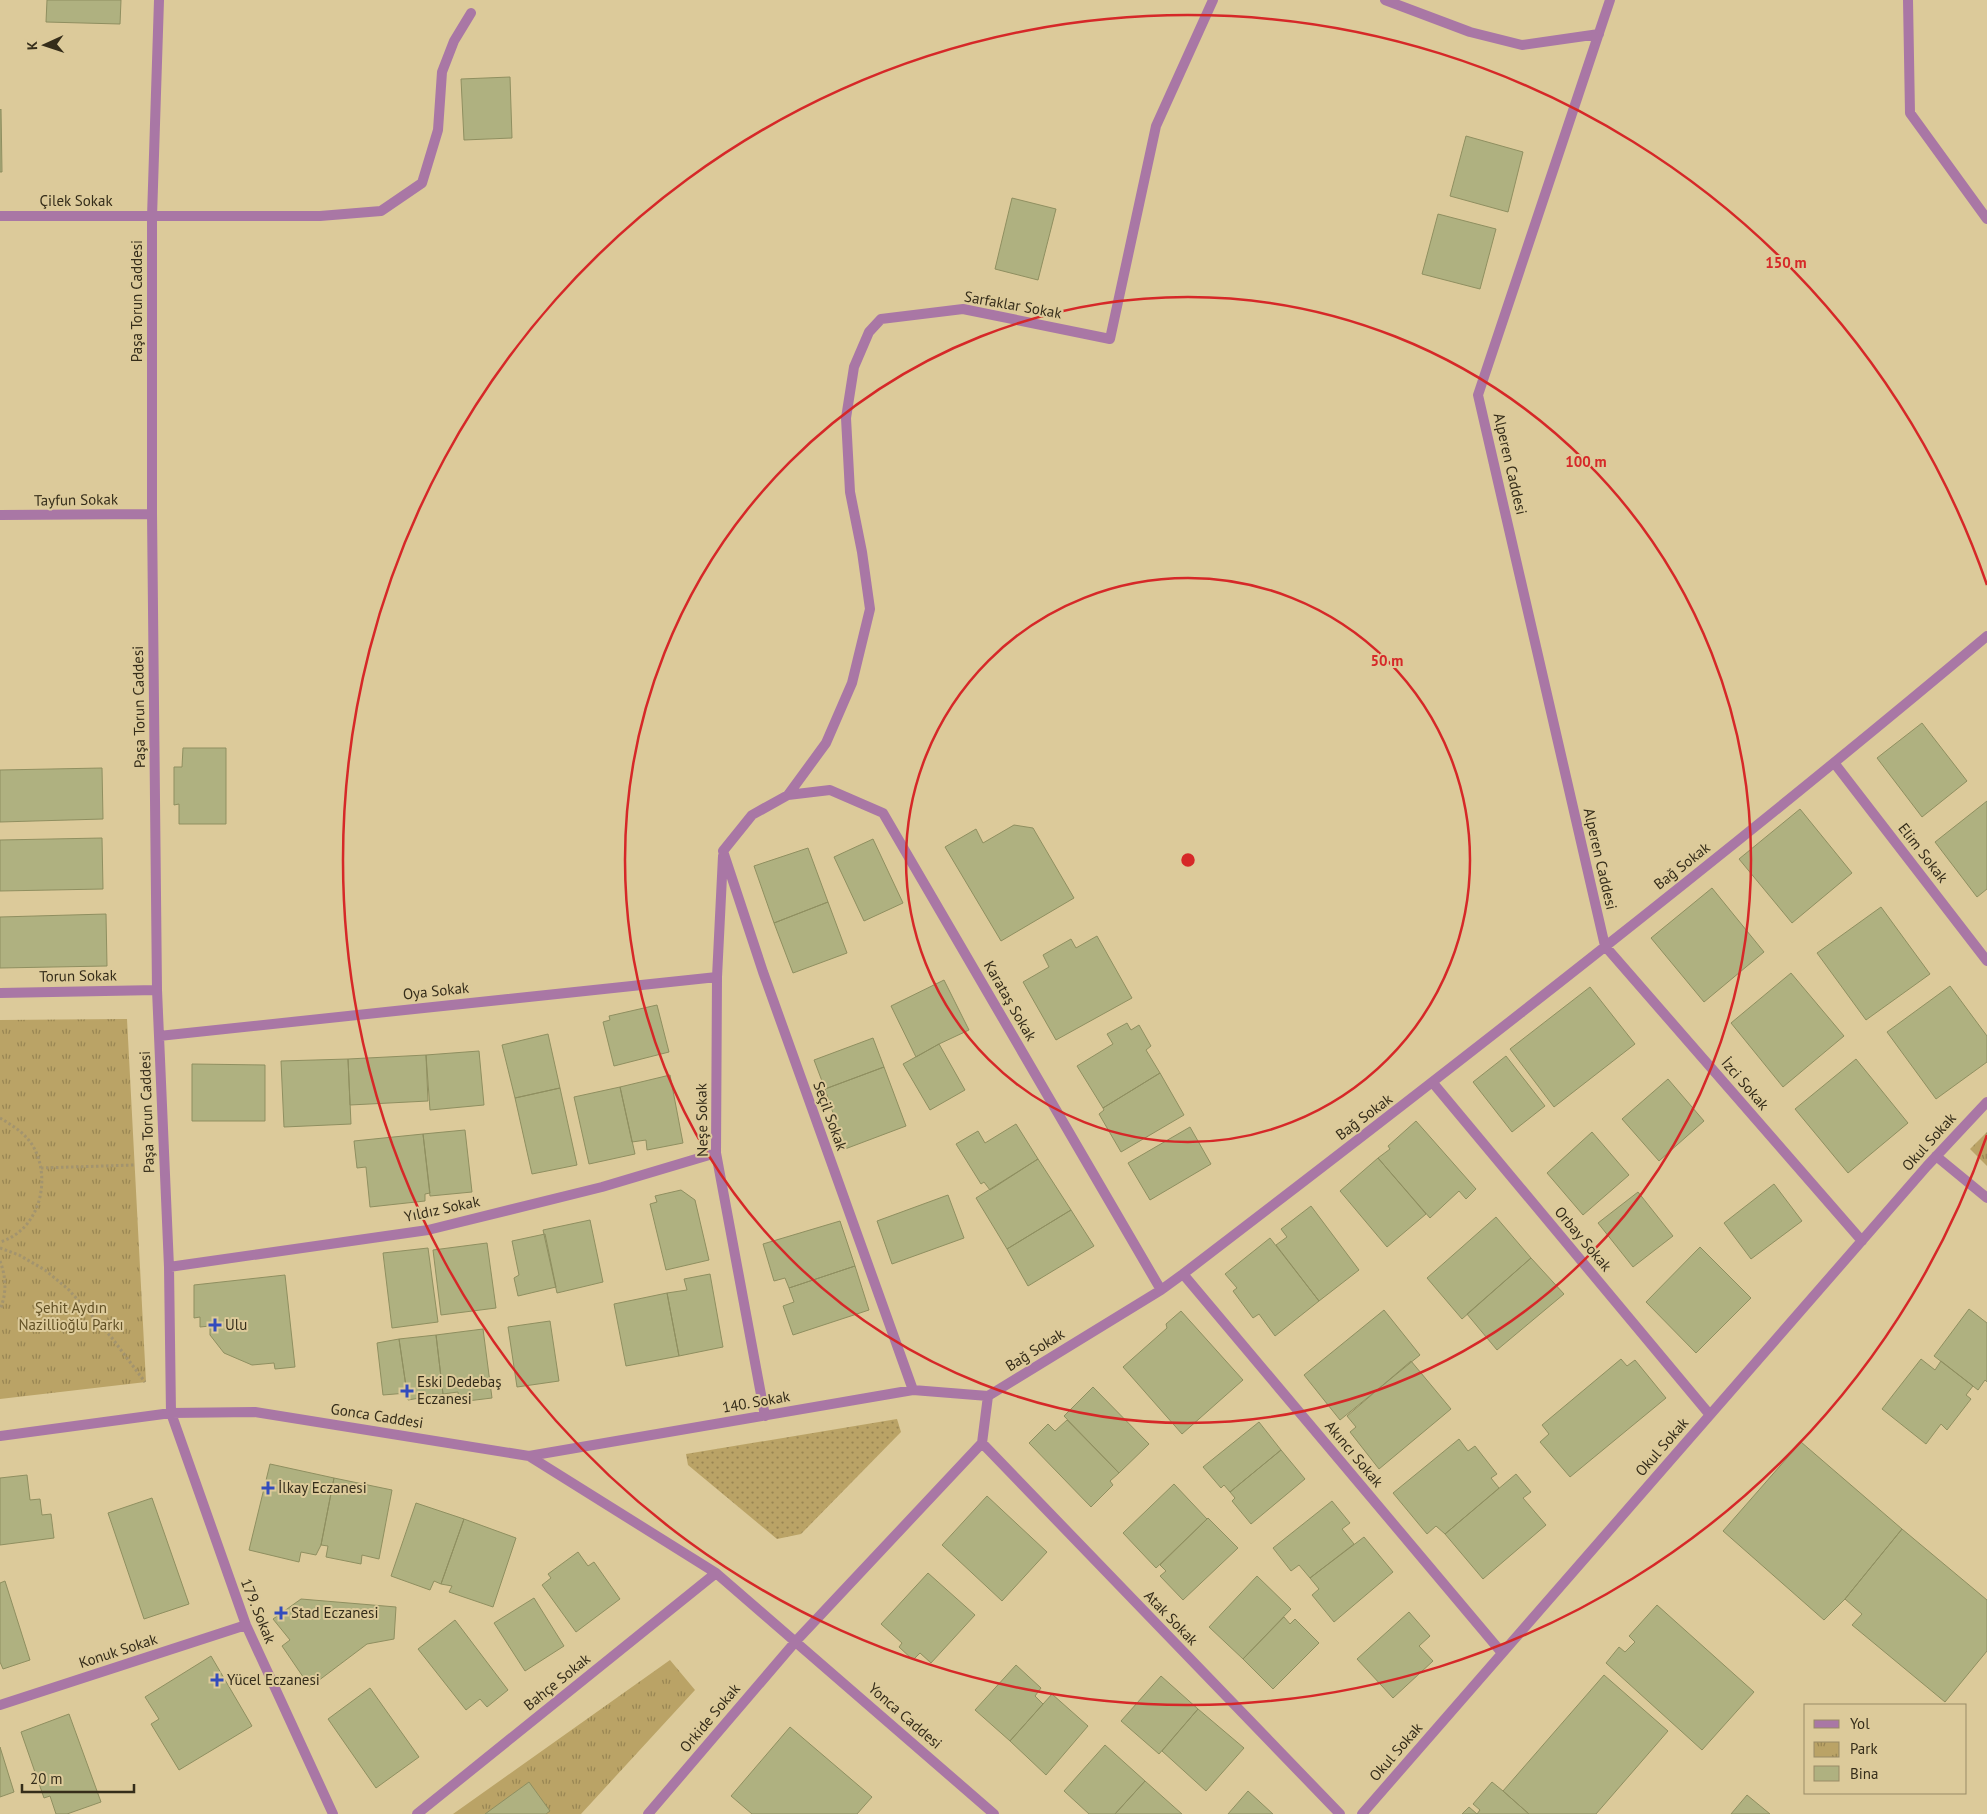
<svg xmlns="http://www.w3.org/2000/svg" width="1987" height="1814" font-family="'PT Sans',sans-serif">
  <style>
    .grass { fill: url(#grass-dots) }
    .park { fill: url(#park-tufts) }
    .building { fill: #afb180; stroke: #8f8f60 }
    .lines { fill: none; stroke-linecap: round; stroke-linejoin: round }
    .path { stroke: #a3946e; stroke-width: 3; stroke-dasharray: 2.5 2.5; stroke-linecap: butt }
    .minor { stroke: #a977a5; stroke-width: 10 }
    .ring { fill: none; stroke: #d62828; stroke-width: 2.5 }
    .poi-dot { fill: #334cbd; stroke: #dcca9a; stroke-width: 2 }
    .labels { text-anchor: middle; stroke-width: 4; stroke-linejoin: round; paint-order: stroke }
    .street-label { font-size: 15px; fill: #352d1a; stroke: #dcca9a }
    .park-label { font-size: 15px; fill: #625125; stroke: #dcca9a }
    .poi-label { font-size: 15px; fill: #352d1a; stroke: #dcca9a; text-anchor: start }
    .centre { fill: #d62828; stroke: #dcca9a; stroke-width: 2.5 }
    .ring-label { font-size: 15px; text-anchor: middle; font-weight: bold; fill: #d62828; stroke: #dcca9a; stroke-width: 4; stroke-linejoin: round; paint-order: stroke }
  </style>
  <defs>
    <pattern id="grass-dots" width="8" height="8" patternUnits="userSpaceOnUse" patternTransform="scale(1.25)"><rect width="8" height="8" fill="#baa366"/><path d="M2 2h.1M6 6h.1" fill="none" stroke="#988553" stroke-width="1.8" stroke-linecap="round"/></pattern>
    <pattern id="park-tufts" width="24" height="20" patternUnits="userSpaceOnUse" patternTransform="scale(1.25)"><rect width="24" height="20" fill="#baa366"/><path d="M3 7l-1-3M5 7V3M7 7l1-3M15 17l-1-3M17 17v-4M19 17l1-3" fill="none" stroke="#988553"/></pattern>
  </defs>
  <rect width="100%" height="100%" fill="#dcca9a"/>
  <!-- grass -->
  <path class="grass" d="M897 1419 901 1432 801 1534 777 1539 688 1465 686 1454Z"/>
  <!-- park -->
  <path class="park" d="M127 1019 146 1382 0 1399V1020Z
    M1987 1132V1166L1970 1149Z
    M670 1660 695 1690 581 1814H453Z"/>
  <!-- building -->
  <path class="building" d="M47 0H121L120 24 46 22Z
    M510 77 512 138 464 140 461 79Z
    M1 109 2 172H0V110Z
    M1466 136 1523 152 1508 212 1450 196Z
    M1012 198 1056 209 1038 280 995 269Z
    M1438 214 1496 229 1480 289 1422 274Z
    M1922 723 1967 781 1922 817 1877 758Z
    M183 748H226V824H179V804L174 805V767H182Z
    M102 768 103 819 0 822V770Z
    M1987 801V889L1977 897 1935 842Z
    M1800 809 1852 873 1792 923 1739 859Z
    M1014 825 1033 828 1074 898 1001 941 945 847 976 829 983 843Z
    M102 838 103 889 0 891V840Z
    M873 839 903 903 864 921 834 857Z
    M808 848 828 902 774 923 754 866Z
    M1712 888 1764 952 1704 1002 1651 938Z
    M828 902 847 953 793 973 774 923Z
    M1881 907 1930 974 1866 1020 1817 953Z
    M106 914 107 966 0 968V917Z
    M1097 936 1132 998 1056 1040 1023 982 1049 967 1043 955 1071 939 1076 948Z
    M1791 973 1844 1036 1783 1087 1731 1023Z
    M944 980 969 1030 939 1044 916 1057 891 1006Z
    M1950 986 1987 1036V1062L1936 1099 1887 1032Z
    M1590 987 1635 1044 1554 1107 1510 1049Z
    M657 1005 669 1052 614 1066 603 1022 610 1020 609 1016Z
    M1127 1023 1131 1030 1139 1025 1151 1046 1146 1050 1160 1073 1103 1108 1077 1066 1113 1044 1107 1034Z
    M548 1034 560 1088 515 1098 502 1045Z
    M873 1038 884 1067 825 1089 814 1060Z
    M939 1044 965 1090 930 1110 903 1064Z
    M479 1051 484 1105 430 1110 426 1055Z
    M426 1055 428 1101 350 1105 348 1059Z
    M1506 1056 1545 1106 1512 1132 1473 1082Z
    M348 1059 351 1124 284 1127 281 1061Z
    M1856 1059 1908 1123 1848 1173 1795 1109Z
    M192 1064 265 1065V1121H192Z
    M884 1067 906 1126 845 1149 825 1089Z
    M1160 1073 1184 1115 1121 1152 1099 1114 1104 1110 1103 1108Z
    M670 1075 683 1143 647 1150 646 1140 632 1142 620 1087Z
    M1668 1079 1704 1121 1659 1161 1622 1119Z
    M620 1087 635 1154 589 1164 574 1097Z
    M560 1088 577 1165 532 1174 515 1098Z
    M1416 1121 1476 1189 1466 1199 1459 1191 1430 1218 1378 1158 1390 1149 1388 1146Z
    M1016 1124 1038 1159 990 1190 984 1182 981 1184 956 1144 978 1131 985 1143Z
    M1190 1127 1211 1164 1150 1200 1128 1163Z
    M465 1130 472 1192 430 1196 423 1134Z
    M1592 1132 1629 1175 1583 1215 1547 1173Z
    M423 1134 430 1193 425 1194V1201L370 1207 366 1167 357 1168 354 1141Z
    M1378 1158 1426 1214 1387 1247 1340 1191Z
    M1038 1159 1071 1210 1007 1249 976 1198Z
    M1774 1184 1802 1221 1751 1259 1724 1223Z
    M681 1190 695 1200 709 1260 666 1270 650 1204 657 1202 655 1196Z
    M1638 1192 1673 1236 1633 1267 1598 1223Z
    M948 1195 964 1238 892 1264 877 1221Z
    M1311 1206 1359 1270 1319 1301 1276 1245 1287 1237 1281 1229Z
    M1071 1210 1094 1246 1028 1286 1007 1249Z
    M1496 1217 1531 1258 1462 1319 1427 1278Z
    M590 1220 603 1282 557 1293 543 1230Z
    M840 1221 855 1266 789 1288 785 1278 774 1281 763 1244Z
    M545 1234 556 1287 518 1296 514 1278 519 1275 512 1241Z
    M1270 1238 1319 1301 1275 1336 1259 1314 1253 1318 1233 1291 1237 1288 1225 1274Z
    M487 1243 496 1308 441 1315 433 1250Z
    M1700 1247 1751 1298 1696 1353 1646 1302Z
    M428 1248 438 1322 392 1328 383 1253Z
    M1531 1258 1564 1294 1497 1350 1467 1314Z
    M855 1266 869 1310 793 1335 783 1306 794 1302 789 1288Z
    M710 1274 723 1347 679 1356 667 1293 687 1290 684 1279Z
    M285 1275 295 1367 275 1369 274 1363 252 1365 224 1353 210 1335V1326L200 1327V1317L194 1318V1285Z
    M667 1293 679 1356 626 1366 614 1304Z
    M1969 1309 1987 1323V1382L1985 1380 1978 1390 1934 1356Z
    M1384 1310 1420 1355 1340 1420 1304 1375Z
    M1181 1311 1243 1380 1182 1434 1123 1367 1167 1328 1166 1324Z
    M550 1321 559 1381 517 1387 508 1327Z
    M483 1329 492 1398 459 1402 458 1392 443 1394 436 1335Z
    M436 1335 443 1394 408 1400 399 1339Z
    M399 1339 407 1393 383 1395 377 1343Z
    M1621 1359 1627 1366 1635 1360 1666 1398 1570 1477 1540 1442 1549 1434 1542 1425Z
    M1921 1359 1935 1370 1941 1361 1973 1386 1966 1395 1971 1399 1947 1430 1941 1424 1926 1444 1882 1409Z
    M1411 1361 1451 1409 1379 1469 1350 1432 1356 1427 1347 1416Z
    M1093 1387 1149 1444 1119 1473 1064 1416Z
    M1067 1420 1119 1473 1110 1481 1113 1485 1091 1507 1029 1443 1048 1424 1055 1431Z
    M1259 1422 1281 1450 1230 1492 1224 1485 1221 1488 1203 1467Z
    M1459 1439 1468 1451 1475 1446 1497 1474 1491 1478 1499 1488 1445 1534 1436 1526 1427 1534 1393 1493Z
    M1801 1442 1902 1529 1845 1599 1824 1620 1723 1531Z
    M1281 1450 1305 1479 1251 1524 1232 1501 1235 1498 1230 1492Z
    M270 1464 334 1478 321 1545 316 1555 301 1552 299 1562 249 1550Z
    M1516 1474 1531 1492 1523 1498 1546 1525 1483 1579 1445 1534Z
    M27 1475 30 1500 40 1499 42 1515 51 1514 54 1538 0 1545V1478Z
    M334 1478 392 1490 379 1559 362 1555 361 1564 326 1557 328 1546 321 1545Z
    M1174 1484 1207 1519 1156 1568 1123 1533Z
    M987 1496 1047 1552 1002 1601 942 1545Z
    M152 1498 189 1604 144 1619 108 1513Z
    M1332 1501 1350 1523 1342 1529 1354 1544 1310 1578 1299 1565 1291 1571 1273 1548Z
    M416 1503 464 1519 441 1584 434 1581 430 1590 391 1576Z
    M1208 1518 1238 1548 1183 1600 1160 1576 1166 1571 1160 1565Z
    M464 1519 516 1538 493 1607 449 1592 452 1586 441 1584Z
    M1902 1529 1987 1600V1651L1945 1702 1852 1625 1862 1614 1845 1599Z
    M1364 1537 1393 1572 1334 1622 1312 1595 1319 1589 1310 1578Z
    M578 1552 588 1566 594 1562 620 1599 576 1632 542 1585 551 1578 548 1574Z
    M928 1573 975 1615 931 1663 920 1653 913 1660 899 1647 902 1643 881 1624Z
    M1257 1576 1291 1609 1243 1659 1209 1627Z
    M5 1581 30 1660 3 1669 0 1662V1583Z
    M534 1598 564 1646 525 1671 494 1623Z
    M301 1599 396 1607 394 1639 367 1644 310 1687 282 1646 290 1640 273 1619Z
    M1657 1605 1754 1692 1702 1750 1606 1663 1619 1647 1625 1652 1635 1642 1629 1636Z
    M1409 1612 1430 1636 1419 1646 1433 1661 1393 1698 1357 1659Z
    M1284 1617 1290 1624 1295 1619 1319 1643 1273 1689 1243 1659Z
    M455 1620 508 1690 487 1707 480 1699 466 1710 418 1649Z
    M211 1656 252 1726 179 1770 151 1724 159 1719 145 1697Z
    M1016 1665 1041 1688 1035 1696 1043 1704 1010 1741 975 1710Z
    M1604 1675 1668 1731 1596 1814H1529L1503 1791Z
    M1161 1676 1198 1709 1159 1754 1121 1721Z
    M370 1688 419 1757 376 1788 328 1719Z
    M1052 1694 1088 1726 1046 1775 1010 1741Z
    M1198 1709 1244 1748 1206 1791 1162 1751Z
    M69 1714 101 1802 67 1814H56L50 1796 44 1798 21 1732Z
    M790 1727 872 1797 857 1814H752L731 1796Z
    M1105 1745 1145 1781 1115 1814H1089L1064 1791Z
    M0 1747 14 1792 0 1797Z
    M1145 1781 1182 1814H1115Z
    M529 1782 550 1811 546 1814H485Z
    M1492 1782 1503 1791 1529 1814H1462L1469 1807 1477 1814 1480 1810 1473 1804Z
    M1248 1791 1273 1814H1228Z
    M1747 1795 1770 1814H1731Z"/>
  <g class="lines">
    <!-- path -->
    <path class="path" d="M0 1118C12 1125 25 1133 33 1146 52 1179 40 1230 0 1242
      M41 1168 134 1165
      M0 1248 19 1255 45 1270 68 1289 112 1338 145 1382
      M0 1261C6 1276 7 1294 0 1309"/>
    <!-- minor -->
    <path class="minor" d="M159 0 152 217V514L157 990 169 1267 171 1413 246 1625 333 1814
      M1385 0 1470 32 1522 45 1599 34
      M1610 0 1478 395 1605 946 1862 1241
      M1908 0 1910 113 1987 219
      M0 216H320L381 211 422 183 438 130 442 72 454 41 471 13
      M0 515 152 514
      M1835 764 1987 961
      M788 795 826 743 852 683 870 609 862 552 850 492 846 418 854 367 869 332 881 319 963 309 1110 339 1156 126 1213 0
      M723 851 752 815 788 795 830 790 883 813 1161 1290
      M723 851 763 972 913 1390
      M723 856 717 977 716 1153 765 1416
      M0 993 157 990
      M159 1036 717 977
      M1433 1083 1710 1415
      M1936 1156 1987 1198
      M169 1267 428 1230 602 1187 716 1153
      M1183 1274 1502 1653
      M0 1436 171 1413 255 1412 529 1456 716 1573 994 1814
      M982 1443 1340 1814
      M529 1456 913 1390 988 1396
      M0 1705 246 1625
      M417 1814 716 1573
      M648 1814 796 1641 982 1443 988 1396 1161 1290 1183 1274C1455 1066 1725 856 1987 636
      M1362 1814 1927 1166 1987 1102"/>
  </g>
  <!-- distance rings -->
  <g class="ring">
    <circle cx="1188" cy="860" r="282"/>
    <circle cx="1188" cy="860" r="563"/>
    <path d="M1987 1135A845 845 0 1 1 1987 585"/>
  </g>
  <!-- markers -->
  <g class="poi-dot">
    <path d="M212.5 1317.5h5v5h5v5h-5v5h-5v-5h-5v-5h5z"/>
    <path d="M404.5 1383.5h5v5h5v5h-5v5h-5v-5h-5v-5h5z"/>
    <path d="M265.5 1480.5h5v5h5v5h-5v5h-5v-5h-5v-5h5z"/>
    <path d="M278.5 1605.5h5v5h5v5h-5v5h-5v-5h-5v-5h5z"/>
    <path d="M214.5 1672.5h5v5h5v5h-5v5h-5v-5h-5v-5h5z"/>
  </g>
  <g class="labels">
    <!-- street labels -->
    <g class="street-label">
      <text x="76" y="206">Çilek Sokak</text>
      <text transform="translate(137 301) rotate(-90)" y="5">Paşa Torun Caddesi</text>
      <text transform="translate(1013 305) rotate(10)" y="5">Sarfaklar Sokak</text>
      <text transform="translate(1510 464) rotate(77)" y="5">Alperen Caddesi</text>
      <text transform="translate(76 500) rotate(-1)" y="5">Tayfun Sokak</text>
      <text transform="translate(139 707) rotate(-91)" y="5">Paşa Torun Caddesi</text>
      <text transform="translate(1923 853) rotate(52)" y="5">Elim Sokak</text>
      <text transform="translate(1600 859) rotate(77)" y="5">Alperen Caddesi</text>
      <text transform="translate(1682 866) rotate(-38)" y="5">Bağ Sokak</text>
      <text transform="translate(78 976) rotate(-1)" y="5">Torun Sokak</text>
      <text transform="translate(436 991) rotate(-6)" y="5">Oya Sokak</text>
      <text transform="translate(1010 1001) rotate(60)" y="5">Karataş Sokak</text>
      <text transform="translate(1745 1084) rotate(49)" y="5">İzci Sokak</text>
      <text transform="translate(147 1112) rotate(-92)" y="5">Paşa Torun Caddesi</text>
      <text transform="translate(830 1116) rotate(70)" y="5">Seçil Sokak</text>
      <text transform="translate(1364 1117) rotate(-37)" y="5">Bağ Sokak</text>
      <text transform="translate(702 1120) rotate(-91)" y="5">Neşe Sokak</text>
      <text transform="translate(1929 1142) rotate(-48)" y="5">Okul Sokak</text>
      <text transform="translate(442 1209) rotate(-12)" y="5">Yıldız Sokak</text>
      <text transform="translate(1583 1239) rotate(50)" y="5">Orbay Sokak</text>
      <text transform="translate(1035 1350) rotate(-32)" y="5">Bağ Sokak</text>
      <text transform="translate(756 1402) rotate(-10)" y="5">140. Sokak</text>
      <text transform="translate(377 1416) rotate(9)" y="5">Gonca Caddesi</text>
      <text transform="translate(1662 1447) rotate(-49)" y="5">Okul Sokak</text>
      <text transform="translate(1354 1454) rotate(50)" y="5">Akıncı Sokak</text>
      <text transform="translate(258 1611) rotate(68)" y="5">179. Sokak</text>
      <text transform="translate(1171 1618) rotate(46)" y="5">Atak Sokak</text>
      <text transform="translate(118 1651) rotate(-18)" y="5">Konuk Sokak</text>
      <text transform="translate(557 1682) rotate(-39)" y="5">Bahçe Sokak</text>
      <text transform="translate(905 1716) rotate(41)" y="5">Yonca Caddesi</text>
      <text transform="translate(710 1718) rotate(-50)" y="5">Orkide Sokak</text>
      <text transform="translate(1396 1752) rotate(-49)" y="5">Okul Sokak</text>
    </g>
    <!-- park labels -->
    <g class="park-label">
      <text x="71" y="1313">Şehit Aydın<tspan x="71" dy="17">Nazillioğlu Parkı</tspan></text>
    </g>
    <!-- poi labels -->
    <g class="poi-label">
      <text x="225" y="1330">Ulu</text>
      <text x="417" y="1387">Eski Dedebaş<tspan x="417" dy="17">Eczanesi</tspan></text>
      <text x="278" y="1493">İlkay Eczanesi</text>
      <text x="291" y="1618">Stad Eczanesi</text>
      <text x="227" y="1685">Yücel Eczanesi</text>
    </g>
  </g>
  <circle cx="1188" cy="860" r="8" class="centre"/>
  <g class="ring-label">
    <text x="1786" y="268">150 m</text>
    <text x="1586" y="467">100 m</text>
    <text x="1387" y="666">50 m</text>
  </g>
  <!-- legend -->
  <rect x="1804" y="1704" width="162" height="90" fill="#dcca9a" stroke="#998b67"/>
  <rect x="1814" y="1720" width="25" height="8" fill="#a977a5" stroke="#998b67"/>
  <text x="1850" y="1729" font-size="15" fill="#352d1a">Yol</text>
  <rect x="1814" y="1742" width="25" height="15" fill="url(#park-tufts)" stroke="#998b67"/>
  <text x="1850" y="1754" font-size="15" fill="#352d1a">Park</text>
  <rect x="1814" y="1766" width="25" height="15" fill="#afb180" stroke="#998b67"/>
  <text x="1850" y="1779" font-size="15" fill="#352d1a">Bina</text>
  <!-- north arrow -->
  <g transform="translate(45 45) rotate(267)" stroke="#dcca9a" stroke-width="4" paint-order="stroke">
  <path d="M0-4L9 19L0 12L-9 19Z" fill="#352d1a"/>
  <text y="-8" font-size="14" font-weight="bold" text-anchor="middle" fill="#352d1a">K</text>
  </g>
  <!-- scale -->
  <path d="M22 1784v8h112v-8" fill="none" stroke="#352d1a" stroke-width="2.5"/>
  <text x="30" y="1784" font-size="15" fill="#352d1a" stroke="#dcca9a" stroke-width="4" paint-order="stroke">20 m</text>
</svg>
